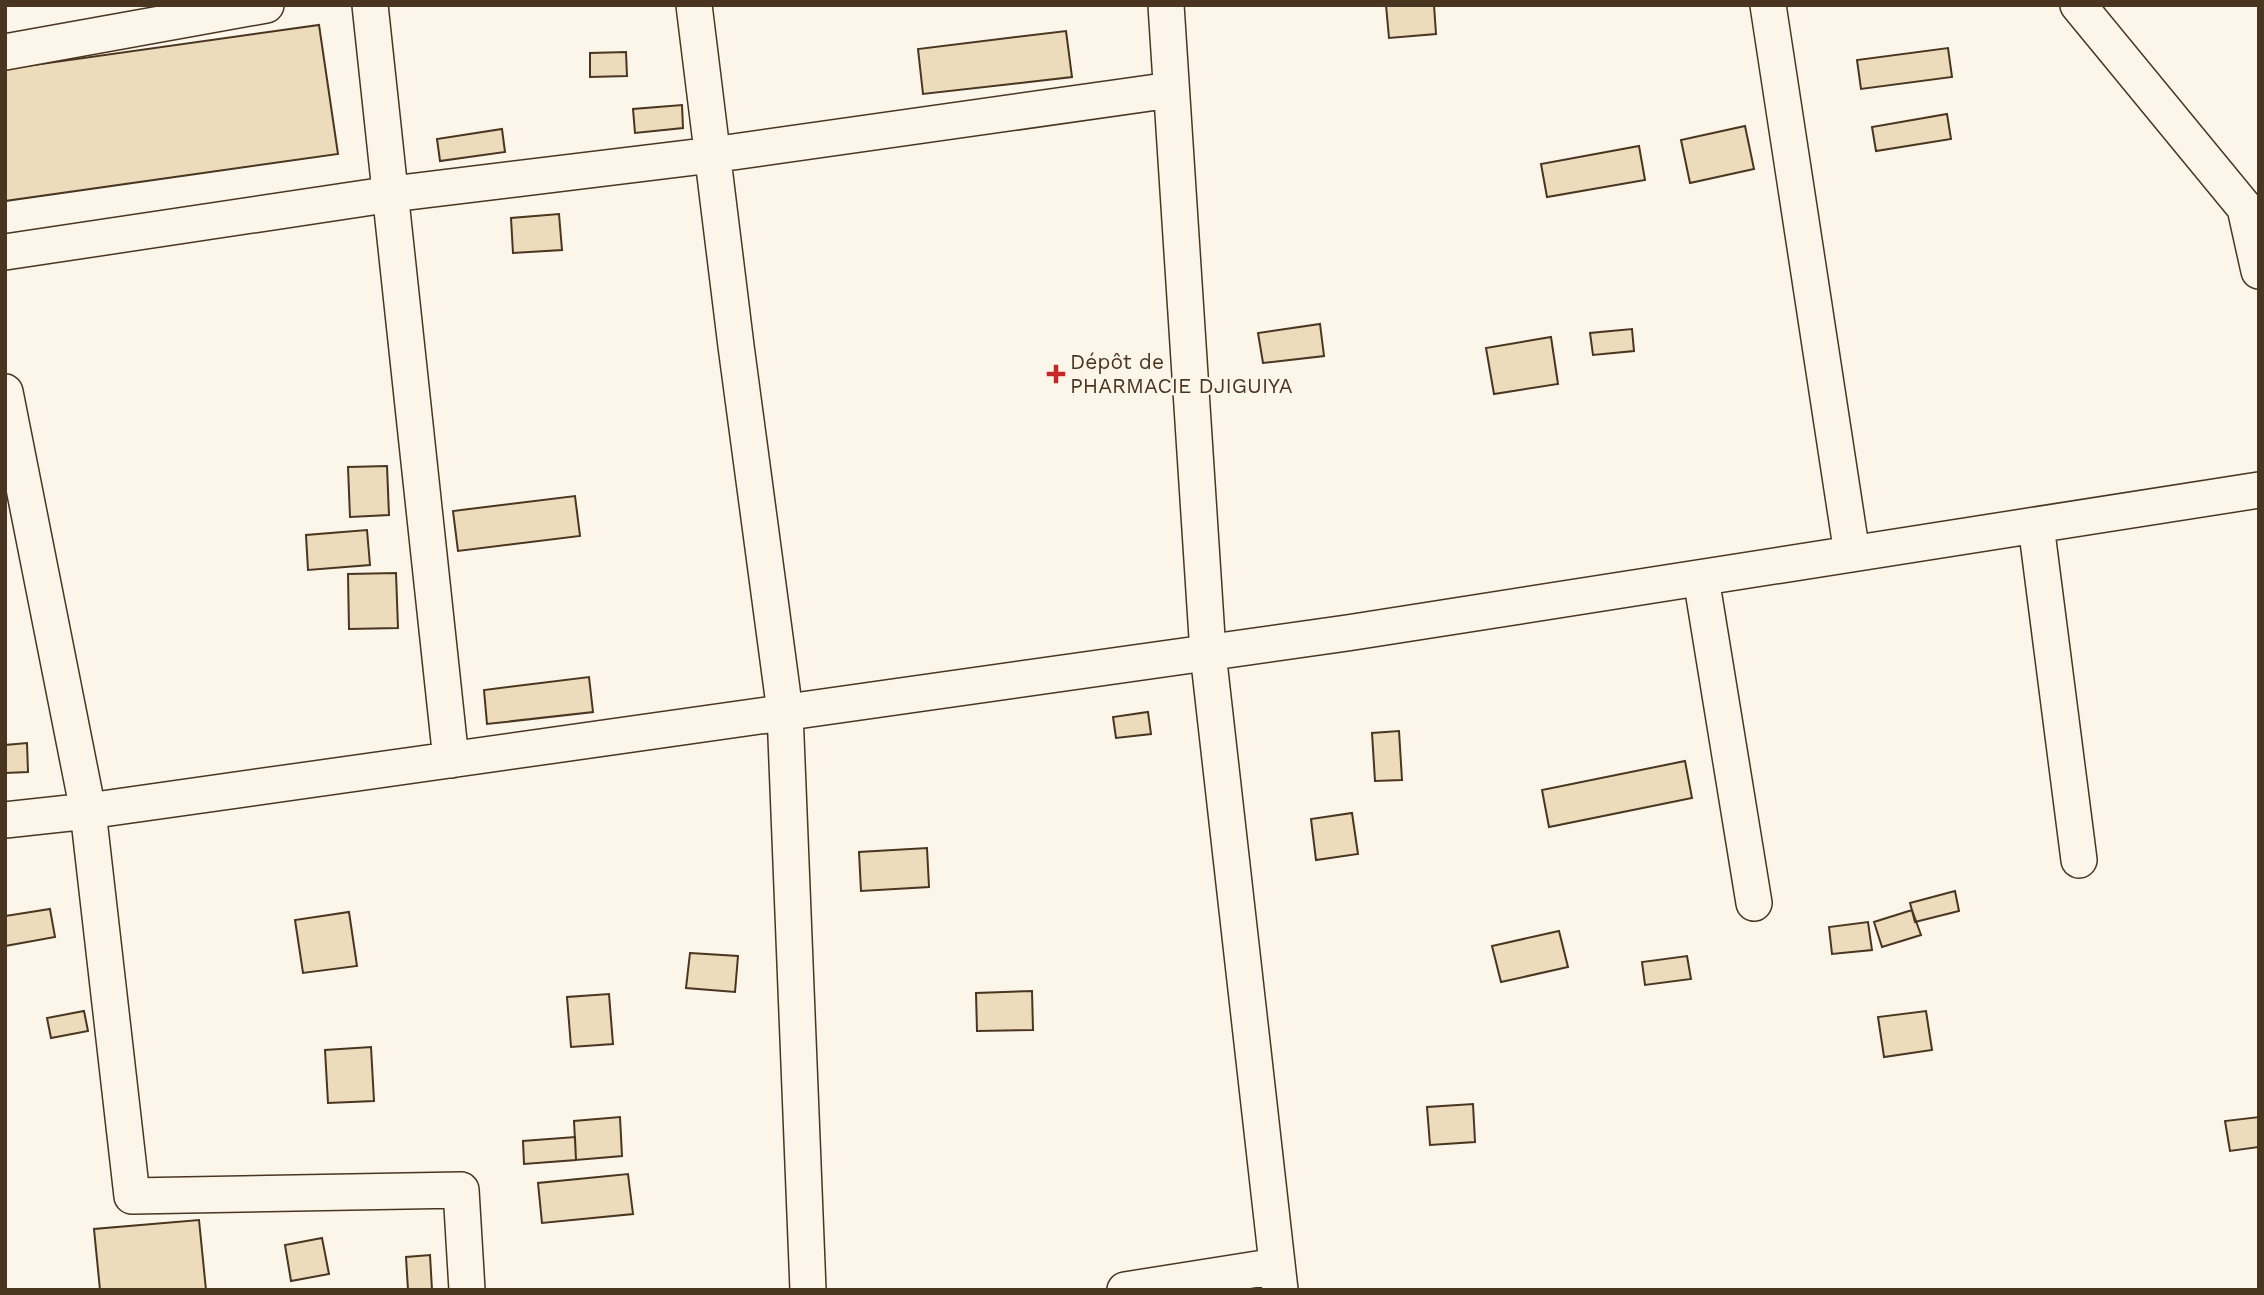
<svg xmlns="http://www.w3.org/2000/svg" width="2264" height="1295" font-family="'Work Sans',sans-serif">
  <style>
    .building { fill: #ecdcbc; stroke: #4a3520; stroke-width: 2 }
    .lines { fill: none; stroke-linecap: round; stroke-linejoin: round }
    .street-casing { stroke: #4a3520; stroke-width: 38 }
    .street { stroke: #fbf6e9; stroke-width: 35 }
    .poi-dot { fill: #c62828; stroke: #fbf6e9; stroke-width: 2.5 }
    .labels { text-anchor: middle; stroke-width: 5; stroke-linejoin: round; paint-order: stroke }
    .poi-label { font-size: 21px; fill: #4a3520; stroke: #fbf6e9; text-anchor: start }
  </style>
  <rect width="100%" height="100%" fill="#fbf6e9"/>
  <!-- building -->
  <path class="building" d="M1386 5H1434L1436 34 1389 38Z
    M319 25 338 154 5 201V69Z
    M1066 31 1072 77 923 94 918 49Z
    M1948 48 1952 77 1861 89 1857 60Z
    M626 52 627 76 590 77V53Z
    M682 105 683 128 635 133 633 109Z
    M1947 114 1951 139 1876 151 1872 127Z
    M1745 126 1754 169 1690 183 1681 140Z
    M502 129 505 152 440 161 437 139Z
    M1639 146 1645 180 1547 197 1541 164Z
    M559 214 562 250 513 253 511 218Z
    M1320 324 1324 356 1263 363 1258 333Z
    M1632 329 1634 351 1593 355 1590 333Z
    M1551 337 1558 384 1494 394 1486 348Z
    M387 466 389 515 350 517 348 467Z
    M575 496 580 536 458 551 453 511Z
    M367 530 370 565 308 570 306 535Z
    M396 573 398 628 349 629 348 574Z
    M589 677 593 712 487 724 484 690Z
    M1148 712 1151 734 1116 738 1113 717Z
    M1399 731 1402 780 1375 781 1372 733Z
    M27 743 28 772 5 773V745Z
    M1685 761 1692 798 1549 827 1542 790Z
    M1352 813 1358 854 1316 860 1311 819Z
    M927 848 929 887 861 891 859 852Z
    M1955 891 1959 911 1915 922 1910 903Z
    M50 909 55 937 5 946V916Z
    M1912 910 1921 935 1882 947 1874 922Z
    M349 912 357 966 303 973 295 920Z
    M1868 922 1872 950 1832 954 1829 927Z
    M1559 931 1568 967 1501 982 1492 946Z
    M690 953 738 956 735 992 686 988Z
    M1687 956 1691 979 1645 985 1642 962Z
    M1032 991 1033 1030 977 1031 976 993Z
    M609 994 613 1044 571 1047 567 997Z
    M84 1011 88 1031 51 1038 47 1018Z
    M1926 1011 1932 1050 1884 1057 1878 1017Z
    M371 1047 374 1101 328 1103 325 1050Z
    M1473 1104 1475 1142 1430 1145 1427 1107Z
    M620 1117 622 1156 576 1160 574 1121Z
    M2259 1117V1147L2230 1151 2225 1121Z
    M575 1137 576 1160 524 1164 523 1141Z
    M628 1174 633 1214 542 1223 538 1183Z
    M199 1220 206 1290H100L94 1229Z
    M322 1238 329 1274 291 1281 285 1245Z
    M430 1255 432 1290H408L406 1257Z"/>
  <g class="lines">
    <!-- street casing -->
    <g class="street-casing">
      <path id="street" d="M370 5 451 760
        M694 5 736 346 785 712 808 1290
        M1166 5 1208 653 1280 1290
        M1768 5 1852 554
        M2078 5 2245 208 2259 271
        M5 52 266 5
        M5 252 392 194 712 155 1171 90
        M5 392 88 811 132 1196 461 1190 467 1290
        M2036 525 2079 860
        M1701 578 1754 903
        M5 820 88 811 1347 633 2259 490
        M1125 1290 1277 1266"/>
    </g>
    <!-- street -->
    <use href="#street" class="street"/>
  </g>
  <!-- markers -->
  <path class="poi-dot" d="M1052.5 363.5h7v7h7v7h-7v7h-7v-7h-7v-7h7z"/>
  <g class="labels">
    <!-- poi labels -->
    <g class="poi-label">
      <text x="1070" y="369">Dépôt de<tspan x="1070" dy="24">PHARMACIE DJIGUIYA</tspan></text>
    </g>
  </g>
  <!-- border -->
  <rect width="2264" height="1295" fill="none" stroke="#4a3520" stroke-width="14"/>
</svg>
